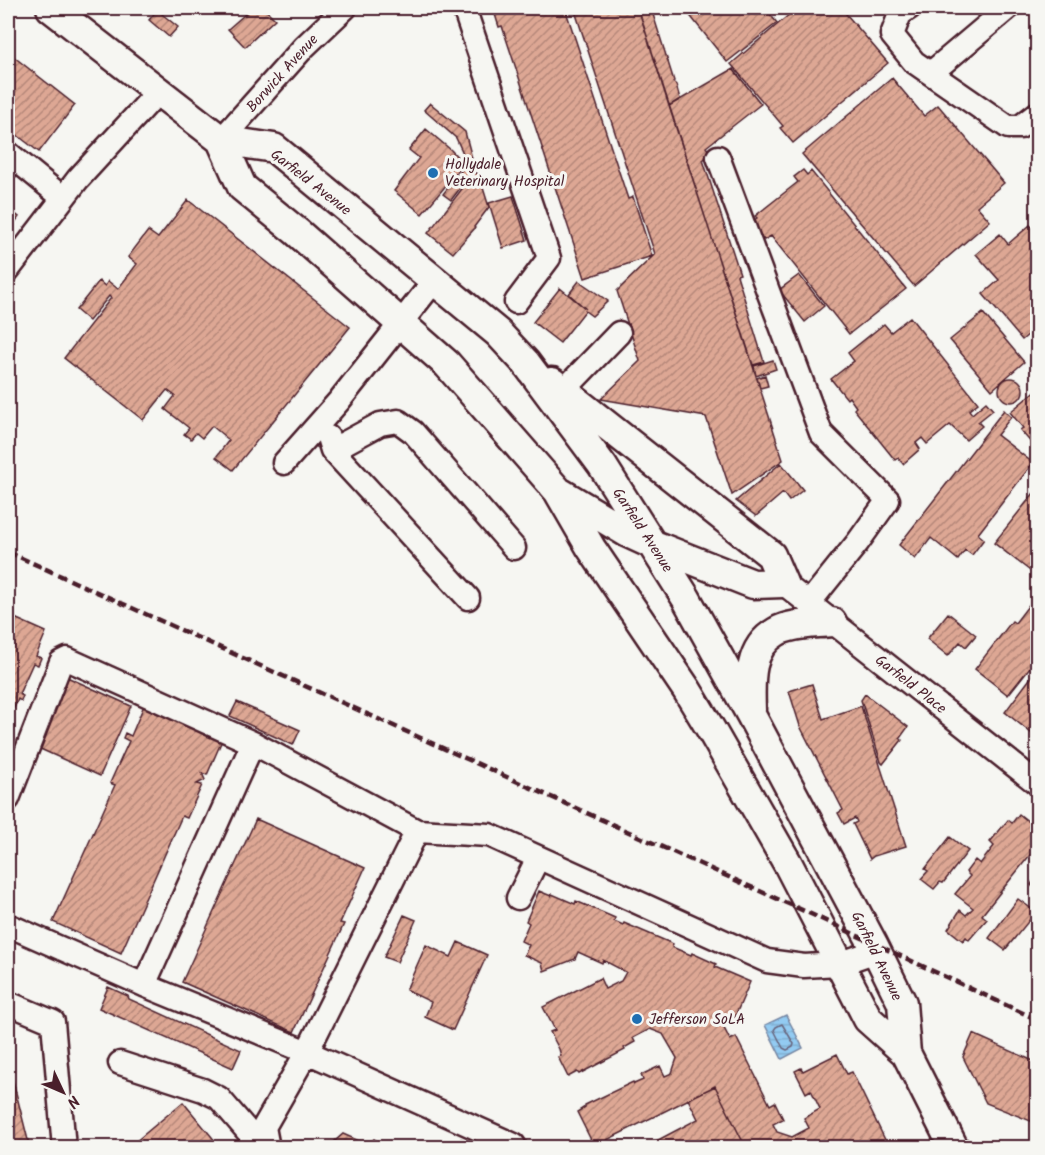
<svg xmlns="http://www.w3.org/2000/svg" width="1045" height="1155" font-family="Kalam,sans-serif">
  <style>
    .water { fill: url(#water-rules); stroke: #7686a2; stroke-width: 1.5 }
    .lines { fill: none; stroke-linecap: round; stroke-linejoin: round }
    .shore { stroke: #67647b; stroke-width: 1.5 }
    .building { fill: url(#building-hatch); stroke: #4a1f2b; stroke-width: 1.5 }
    .minor-casing { stroke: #4a1f2b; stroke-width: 27 }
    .major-casing { stroke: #4a1f2b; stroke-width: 33 }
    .minor { stroke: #f6f6f2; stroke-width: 22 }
    .major { stroke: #f6f6f2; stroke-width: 28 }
    .rail { stroke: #4a1f2b; stroke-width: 4.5; stroke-dasharray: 9 4.5; stroke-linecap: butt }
    .poi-dot { fill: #1f6fb2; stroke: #f6f6f2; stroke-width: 2 }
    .labels { text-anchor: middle; stroke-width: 6; stroke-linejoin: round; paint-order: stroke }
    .street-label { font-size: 15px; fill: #4a1f2b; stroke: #f6f6f2 }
    .poi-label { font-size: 15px; fill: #4a1f2b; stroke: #f6f6f2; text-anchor: start }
  </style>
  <defs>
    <pattern id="water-rules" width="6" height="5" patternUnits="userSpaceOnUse" patternTransform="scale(1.5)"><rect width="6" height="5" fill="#93cbf2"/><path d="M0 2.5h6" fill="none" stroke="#80aed0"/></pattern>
    <pattern id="building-hatch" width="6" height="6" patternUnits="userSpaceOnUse" patternTransform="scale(1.5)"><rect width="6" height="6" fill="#dda794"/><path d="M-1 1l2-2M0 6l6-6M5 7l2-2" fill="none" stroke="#b58779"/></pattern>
  </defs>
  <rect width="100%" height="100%" fill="#f6f6f2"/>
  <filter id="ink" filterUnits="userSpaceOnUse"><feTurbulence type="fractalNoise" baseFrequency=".0167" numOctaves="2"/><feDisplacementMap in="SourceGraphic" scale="12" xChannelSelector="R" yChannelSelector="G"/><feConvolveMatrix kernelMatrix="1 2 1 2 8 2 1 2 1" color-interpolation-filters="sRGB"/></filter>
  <g filter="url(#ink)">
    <!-- water -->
    <path class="water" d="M786 1015 803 1048 782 1059 765 1025Z"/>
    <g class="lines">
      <!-- shore -->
      <path class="shore" d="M782 1024 794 1044 793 1047 787 1050 783 1048 774 1030 776 1027Z"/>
    </g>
    <!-- building -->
    <path class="building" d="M252 8H264L275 19 245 47 228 29Z
      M493 8H565L628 199 633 197 652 256 585 278 502 26 499 27Z
      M574 8H638L783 460 732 495 706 417 601 399 640 361 617 291 655 254Z
      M638 8H651L674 81 673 82 676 85 680 99 669 106Z
      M684 8H749L755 15 765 8 777 23 727 62Z
      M797 8H841L888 63 793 143 780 128 783 126 731 64Z
      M157 10 178 27 169 37 149 20Z
      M9 53 75 105 39 152 8 128Z
      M733 69 761 104 706 147 711 153 703 160 740 274 737 275 764 362 753 365 669 106Z
      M892 78 924 116 938 105 1004 183 977 206 990 221 914 286 802 154Z
      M430 103 465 132 473 162 468 164 456 138 424 110Z
      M426 129 451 150 464 164 422 214 394 191 419 158 409 150Z
      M464 167 472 173 451 200 443 194Z
      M803 170 807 175 811 171 906 289 849 334 771 236 764 240 750 223 757 218 755 216 798 182 794 177Z
      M475 172 479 175 489 207 474 227 475 228 453 253 428 233Z
      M513 196 527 240 503 248 489 203Z
      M188 200 350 327 233 470 216 457 229 440 212 426 202 438 196 433 191 439 184 434 189 428 165 409 175 396 167 390 143 420 64 358 111 298 109 296 89 321 76 310 99 281 105 286 108 281 118 289 137 264 128 257 148 231 158 238Z
      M8 208 19 217 8 232Z
      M1030 225 1038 234V330L1036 328 1022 340 983 294 999 280 976 254 1000 234 1008 244Z
      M799 275 824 306 805 322 779 290Z
      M579 281 608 301 592 316 585 311 560 343 533 322 560 288 586 309 569 294Z
      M983 313 1024 362 992 390 950 340Z
      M910 317 978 403 969 410 972 414 986 402 993 410 978 422 982 426 966 440 950 425 927 444 922 438 916 443 920 449 903 464 898 458 895 460 854 409 856 407 849 397 847 399 831 379 854 361 848 353 884 324 891 332Z
      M773 360 776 369 756 376 754 366Z
      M765 375 768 386 760 388 757 378Z
      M999 390a12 12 0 1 1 24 0a12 12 0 1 1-24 0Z
      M1038 389V446L1036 444 1034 446 1020 430 1023 428 1010 412Z
      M1004 410 1011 417 997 435 1033 463 978 534 984 539 972 555 965 550 958 560 931 538 915 559 899 545Z
      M781 463 803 490 789 501 783 493 756 516 736 501Z
      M1038 488V577L994 543Z
      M1038 593V657L1008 695 975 669 1012 621 1015 623Z
      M948 613 976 635 966 647 960 642 948 656 927 639Z
      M8 615 46 632 36 656 41 658 38 665 33 663 19 694 23 696 21 701 18 699 8 722Z
      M1038 668V735L1036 737 1005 712Z
      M67 677 131 706 100 776 36 747Z
      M812 684 823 719 861 706 906 846 874 856 870 859 853 824 857 822 855 818 844 824 838 813 843 810 800 726 789 691Z
      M865 694 908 727 900 738 902 740 883 764 881 762 861 700Z
      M237 702 300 730 293 745 230 716Z
      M145 703 223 738 207 775 202 773 205 780 197 784 202 785 187 818 182 816 121 953 53 922 115 785 110 783 129 741 123 738 125 733 131 736Z
      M1019 814 1038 829V845L982 915 987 919 969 940 966 937 963 941 948 929 960 910 966 915 973 908 955 894 970 876 966 872 975 860 980 864 994 846 990 842 1008 820 1012 823Z
      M256 819 365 868 340 923 344 924 294 1032 182 982Z
      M950 837 968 851 943 883 940 882 934 889 921 879 928 871 925 869Z
      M1038 873V887L1035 889 1031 885Z
      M539 891 551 896 552 894 575 904 576 901 615 918 614 921 623 925 624 923 673 944 672 947 691 955 692 953 716 964 715 967 750 982 733 1021 725 1017 722 1024 730 1040 736 1037 770 1105 775 1102 783 1119 773 1124 777 1132 792 1137 809 1128 804 1118 820 1109 811 1090 806 1093 795 1071 801 1068 803 1071 837 1054 847 1074 852 1072 889 1148H746L715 1086 607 1140 609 1142 598 1148H591L589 1143 592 1142 577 1112 585 1107V1105L633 1082 634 1084 643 1080 641 1075 660 1066 665 1076 672 1073 677 1058 663 1034 650 1029 633 1038 635 1042 624 1048 625 1050 579 1074 577 1072 568 1077 558 1057 561 1056 559 1049 550 1032 555 1030 543 1007 600 978 605 989 621 981 626 972 603 960 602 963 578 952 575 959 544 971 542 963 524 955 529 945 521 941 529 923 526 921Z
      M1018 899 1036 912 1005 950 989 938Z
      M404 915 416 920 397 962 384 957Z
      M458 942 487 955 453 1030 425 1017 431 1002 406 990 426 945 451 957Z
      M108 987 128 996 129 999 241 1050 233 1068 99 1008Z
      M973 1034 1038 1063V1124L986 1103 963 1057Z
      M8 1061 30 1148H8Z
      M715 1086 746 1148H643L698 1119 688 1099Z
      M183 1102 221 1148H128Z
      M343 1134 364 1143 366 1146 374 1139 388 1148H327Z
      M461 1139 480 1148H457Z"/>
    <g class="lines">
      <!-- minor casing -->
      <g class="minor-casing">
        <path id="minor" d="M464 8 549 258 516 302
          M909 8 900 14 892 35 914 62 1008 127H1020L1038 113
          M931 73 1008 8
          M221 140 304 47 345 8
          M8 153 63 198
          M718 157 821 433 888 500 858 542 809 603
          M8 270 78 179 158 92
          M563 391 619 333
          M328 437 332 450 468 598
          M332 450 380 424 398 421 413 432 514 548
          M284 463 339 401 434 281
          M783 583 1038 784
          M8 799 61 662 67 659 253 743 417 831 489 835 767 961 804 966 839 964 876 951
          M518 898 538 858
          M8 925 144 985 307 1052 514 1145
          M144 985 253 743
          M8 1003 53 1022 64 1148
          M120 1063 203 1090 219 1098 262 1148
          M268 1148 264 1127 307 1052 417 831"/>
      </g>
      <!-- major casing -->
      <g class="major-casing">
        <path id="major" d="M51 8 221 140 242 187 297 232 447 364 558 491 591 548 687 690 710 728 788 864 868 1019 906 1053 954 1148
          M221 140 274 148 498 333 526 363 602 465 686 598 751 715 873 944 902 1003 906 1053
          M552 382 771 555 783 583 753 584 654 545 628 533 561 493
          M751 710C750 682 748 648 776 632 791 623 815 624 832 622"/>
      </g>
      <!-- minor -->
      <use href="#minor" class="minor"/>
      <!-- major -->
      <use href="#major" class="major"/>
      <!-- rail -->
      <path class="rail" d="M8 552 813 915 1038 1020"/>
    </g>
  </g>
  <!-- markers -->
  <g class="poi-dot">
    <circle cx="433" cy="173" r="6"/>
    <circle cx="637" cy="1019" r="6"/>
  </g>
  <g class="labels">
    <!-- street labels -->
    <g class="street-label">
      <text transform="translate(282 73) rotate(-48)" y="5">Borwick Avenue</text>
      <text transform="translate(311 182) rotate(38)" y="5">Garfield Avenue</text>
      <text transform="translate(643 530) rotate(57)" y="5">Garfield Avenue</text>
      <text transform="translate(911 684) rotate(38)" y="5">Garfield Place</text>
      <text transform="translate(877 956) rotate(64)" y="5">Garfield Avenue</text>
    </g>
    <!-- poi labels -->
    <g class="poi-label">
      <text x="445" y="169">Hollydale<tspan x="445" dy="17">Veterinary Hospital</tspan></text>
      <text x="649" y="1024">Jefferson SoLA</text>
    </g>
  </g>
  <!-- margin -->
  <rect width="1045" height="1155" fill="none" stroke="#f6f6f2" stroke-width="30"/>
  <rect x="15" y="15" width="1015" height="1125" fill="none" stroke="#4a1f2b" stroke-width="2" filter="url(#ink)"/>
  <!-- north arrow -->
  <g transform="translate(63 1092) rotate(134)" stroke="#f6f6f2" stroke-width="4.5" paint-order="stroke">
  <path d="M0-4.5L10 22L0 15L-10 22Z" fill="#4a1f2b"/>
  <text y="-9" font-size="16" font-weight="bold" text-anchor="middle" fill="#4a1f2b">N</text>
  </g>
</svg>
